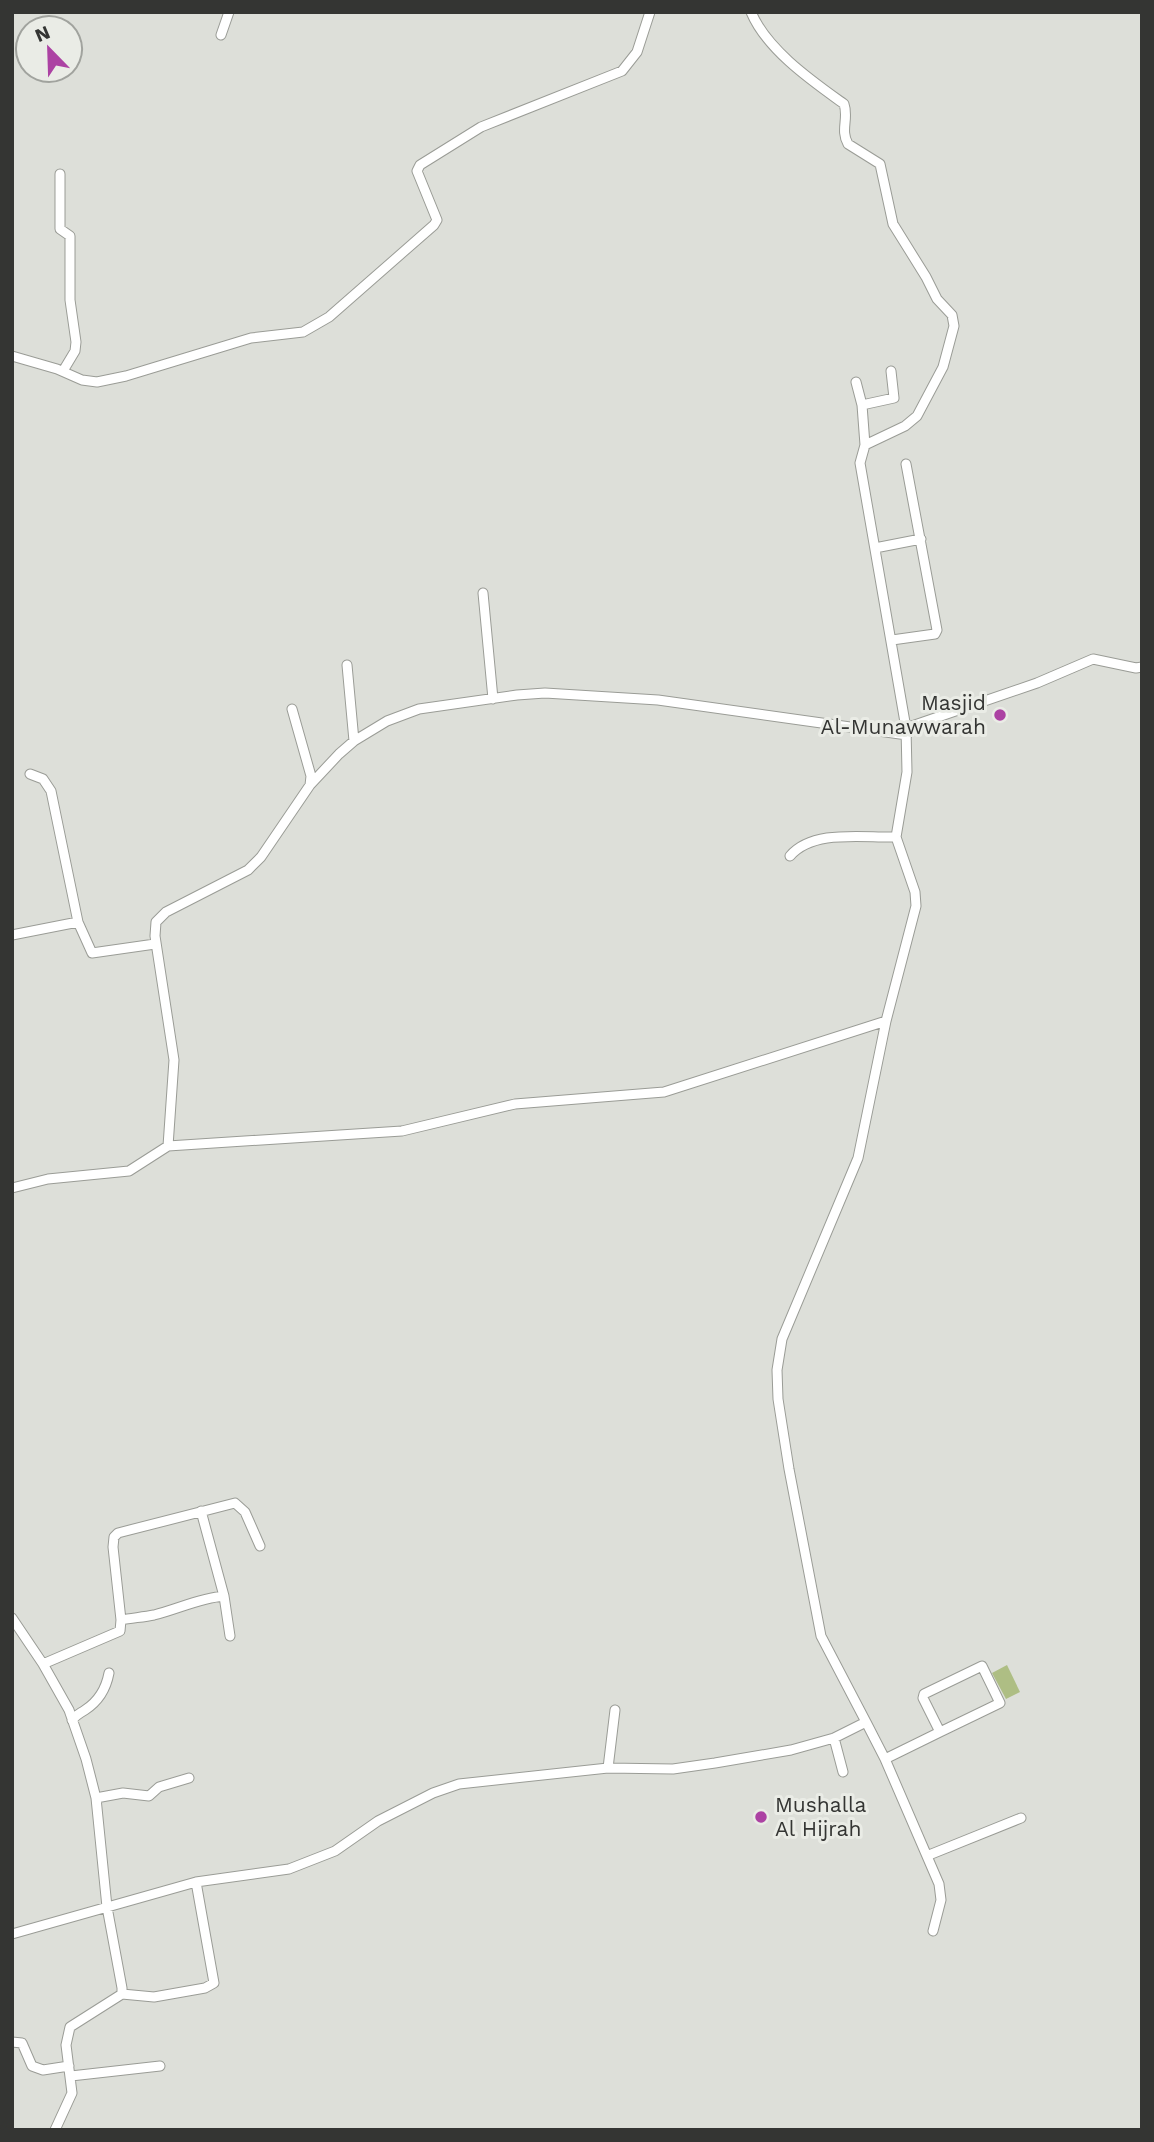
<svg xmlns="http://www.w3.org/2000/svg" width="1154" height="2142" font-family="'Work Sans',sans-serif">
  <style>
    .green { fill: #aebe84 }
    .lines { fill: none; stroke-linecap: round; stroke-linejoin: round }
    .minor-casing { stroke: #9a9c96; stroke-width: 11 }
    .minor { stroke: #fff; stroke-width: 9 }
    .poi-dot { fill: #ac42a3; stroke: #eaece6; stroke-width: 2.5 }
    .labels { text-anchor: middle; stroke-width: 6; stroke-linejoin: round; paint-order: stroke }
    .poi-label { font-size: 21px; fill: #343533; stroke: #eaece6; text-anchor: end }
  </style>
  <rect width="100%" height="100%" fill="#dddfd9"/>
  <!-- green -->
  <path class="green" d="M1007 1665 1020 1692 1006 1699 992 1673Z"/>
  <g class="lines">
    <!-- minor casing -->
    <g class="minor-casing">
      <path id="minor" d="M221 35 229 12
        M60 174V229L70 236V300L76 342 75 351 63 371
        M12 356 57 369 82 380 97 382 126 376 251 338 303 332 329 317 434 225 437 220 417 171 420 165 481 127 622 71 637 52 650 12
        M856 382 862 405 865 445
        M862 405 894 398 891 371
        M875 548 921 539
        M483 593 493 699
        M892 640 935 634 937 630 906 464
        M347 665 354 741
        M292 709 311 776 310 785
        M906 728 1037 683 1093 659 1136 668 1142 667
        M30 774 43 779 51 791 78 922
        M790 856C813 829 863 838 896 837
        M12 935 78 922 92 953 155 944
        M168 1146 402 1131 515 1104 664 1092 886 1021
        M12 1188 48 1179 129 1171 168 1146 174 1060 155 936 156 922 166 912 248 870 261 857 310 785 339 754 354 741 387 721 419 709 517 695 545 693 658 700 907 735
        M201 1511 224 1596 230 1636
        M12 1618 43 1664 69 1710 86 1759 96 1798 107 1907 122 1988V1994L70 2027 66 2045 72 2093 55 2130
        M121 1620C132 1618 144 1617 154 1615 178 1609 200 1598 224 1596
        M43 1664 120 1631 121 1620 113 1547 114 1537 118 1533 235 1503 245 1512 260 1546
        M72 1720C77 1714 79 1714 85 1710 99 1701 106 1689 109 1673
        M866 1722 885 1759 939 1884 941 1900 933 1931
        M834 1738 843 1772
        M885 1759 940 1732 923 1698 924 1694 982 1666 1000 1703 940 1732
        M608 1768 615 1710
        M96 1798 123 1793 149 1796 159 1787 189 1778
        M929 1855 1021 1818
        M12 1934 196 1882 289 1869 335 1851 378 1821 433 1793 459 1784 608 1768 673 1769 715 1763 791 1750 834 1738 866 1722 821 1636 789 1469 778 1399 777 1370 782 1339 858 1158 886 1021 916 906 915 892 896 837 907 772 906 728 860 463 865 445 905 426 917 416 943 367 954 326 952 315 937 299 926 277 893 224 880 164 848 144C840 130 849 118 844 104 812 81 767 50 751 12
        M122 1994 154 1997 205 1988 214 1983 196 1882
        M12 2042 22 2043 32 2066 43 2070 69 2066
        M71 2076 160 2066"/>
    </g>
    <!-- minor -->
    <use href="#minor" class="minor"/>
  </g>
  <!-- markers -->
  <g class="poi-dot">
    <circle cx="1000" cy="715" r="7"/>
    <circle cx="761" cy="1817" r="7"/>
  </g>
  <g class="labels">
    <!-- poi labels -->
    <g class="poi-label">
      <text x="986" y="710">Masjid<tspan x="986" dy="24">Al-Munawwarah</tspan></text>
      <text x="775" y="1812" text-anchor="start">Mushalla<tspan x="775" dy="24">Al Hijrah</tspan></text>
    </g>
  </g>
  <!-- border -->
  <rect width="1154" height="2142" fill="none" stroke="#343533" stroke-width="28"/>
  <!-- north arrow -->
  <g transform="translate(49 49) rotate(337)"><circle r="33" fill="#eaece6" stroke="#a1a39e" stroke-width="2"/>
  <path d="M0-5L12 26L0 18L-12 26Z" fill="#ac42a3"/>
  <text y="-10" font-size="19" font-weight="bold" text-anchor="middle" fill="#343533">N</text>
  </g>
</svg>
